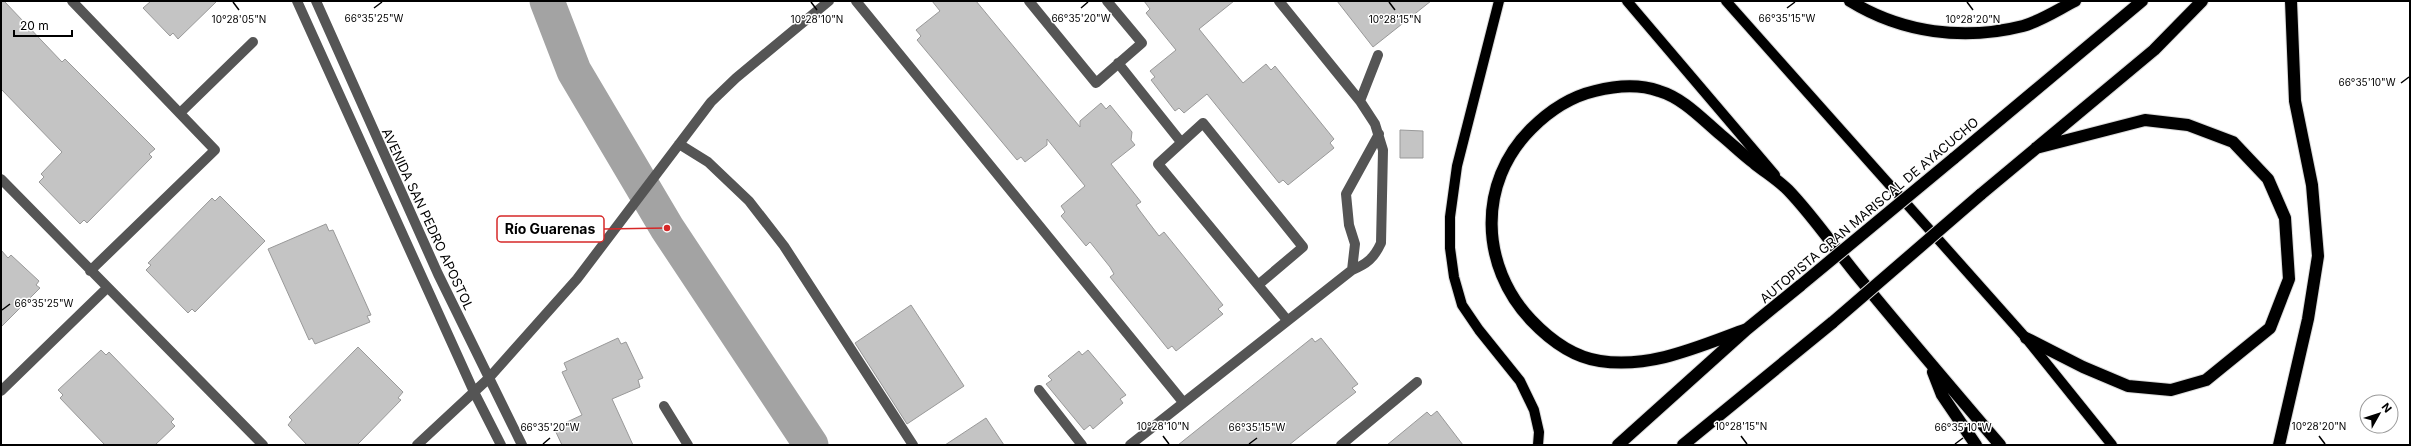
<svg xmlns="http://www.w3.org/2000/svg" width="2411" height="446" font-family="Inter,sans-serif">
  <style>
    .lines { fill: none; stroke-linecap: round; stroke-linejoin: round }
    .river { stroke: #a3a3a3; stroke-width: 35 }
    .building { fill: #c4c4c4; stroke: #999 }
    .major-casing { stroke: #dbdbdb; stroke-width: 12 }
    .highway-casing { stroke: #dbdbdb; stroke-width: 14 }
    .minor { stroke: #555; stroke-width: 10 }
    .major { stroke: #000; stroke-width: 10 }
    .highway { stroke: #000; stroke-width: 12 }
    .highway-bridge-casing { stroke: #dbdbdb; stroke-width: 14; stroke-linecap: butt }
    .highway-bridge { stroke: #000; stroke-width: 12 }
    .ticks { fill: none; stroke: #000; stroke-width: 1.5 }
    .labels { text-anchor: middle; stroke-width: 3; stroke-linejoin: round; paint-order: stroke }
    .street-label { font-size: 13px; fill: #000; stroke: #fff }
    .ticks-label { font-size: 10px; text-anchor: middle; fill: #000; stroke: #fff; stroke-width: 3; stroke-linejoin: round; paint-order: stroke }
    .leader { fill: none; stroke: #d62828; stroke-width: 1.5 }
    .callout-dot { fill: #d62828; stroke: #fff; stroke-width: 1.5 }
    .callout { fill: #fff; stroke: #d62828; stroke-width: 1.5 }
    .callout-label { font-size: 14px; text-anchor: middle; font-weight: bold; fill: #000 }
  </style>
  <rect width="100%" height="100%" fill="#fff"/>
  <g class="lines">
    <!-- river -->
    <path class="river" d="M547 1 574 71 667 228 811 445"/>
  </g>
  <!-- building -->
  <path class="building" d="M1 1H4L62 62 65 59 155 149 149 154 152 157 87 223 84 220 80 224 39 182 44 177 41 174 62 152 1 89Z
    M151 1H217L178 39 173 33 170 36 143 8Z
    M932 1H976L1080 127V121L1101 103 1106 109 1110 105 1132 132 1131 140 1135 145 1111 164 1141 202 1136 205 1140 211 1159 236 1164 232 1223 305 1218 309 1223 314 1176 351 1172 346 1168 349 1110 277 1114 274 1110 267 1090 242 1086 246 1061 216 1065 212 1061 206 1085 186 1047 139V145L1025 162 1021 157 1017 160 917 40 921 36 916 30 940 11Z
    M1144 1H1234L1199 29 1243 83 1266 64 1271 70 1275 66 1334 139 1330 143 1334 148 1288 185 1283 180 1279 183 1207 94 1184 113 1179 108 1175 111 1151 80 1155 77 1150 71 1176 50 1146 13 1150 9Z
    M1337 1H1431L1373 47Z
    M1400 130 1423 131V158H1400Z
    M220 196 265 241 195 312 192 309 188 313 146 270 151 265 148 263 212 198 215 201Z
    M326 224 329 231 333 230 371 315 367 316 370 322 315 344 312 338 309 340 268 249Z
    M1 250 8 258 11 255 39 281 36 285 40 288 1 327Z
    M911 305 964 386 907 424 855 343Z
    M618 338 621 344 626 342 643 378 638 380 640 387 612 399 633 445H562L554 428 582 415 562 372 567 370 564 363Z
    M1312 338 1315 342 1321 338 1358 384 1352 388 1356 392 1334 409 1289 445H1178Z
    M358 347 403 392 398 398 401 400 357 445H307L288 425 292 420 289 417Z
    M101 350 106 355 109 352 174 419 171 422 175 426 155 445H105L60 398 63 395 58 390Z
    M1088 350 1126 395 1120 399 1123 403 1093 429 1090 425 1084 430 1046 384 1052 380 1048 376 1068 360 1079 351 1082 355Z
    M1437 411 1463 445H1387L1427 412 1431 416Z
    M986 418 1004 445H945Z"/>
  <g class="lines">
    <!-- major casing -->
    <g class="major-casing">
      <path id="major" d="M1499 1 1457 166 1450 217V248L1454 277 1462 305 1479 330 1520 381 1534 410 1539 432 1538 445
        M1627 1 1775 175
        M1726 1 2026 338 2112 445"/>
    </g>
    <!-- highway casing -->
    <g class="highway-casing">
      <path id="highway" d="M1850 1C1902 33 1964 41 2023 26 2041 21 2059 9 2075 1
        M1953 159 2142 1
        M1980 195 2154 50 2202 1
        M1747 329C1700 346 1651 369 1600 361 1572 357 1550 340 1531 320 1480 266 1477 183 1531 129 1549 111 1569 97 1595 91 1615 86 1639 84 1659 91 1683 98 1702 119 1721 135 1732 144 1742 154 1754 163 1765 172 1778 180 1788 190 1814 217 1836 250 1860 279 1906 335 1953 390 2000 445
        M2026 338 2083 367 2128 386 2171 390 2206 380 2270 328 2289 279 2285 218 2268 179 2233 142 2188 125 2145 120 2036 148
        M1933 372 1942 395 1976 445
        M1618 445 1747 329 1801 285
        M1683 445 1833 322
        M2279 445 2308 319 2318 256 2312 185 2295 101 2291 1"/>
    </g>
    <!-- minor -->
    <path class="minor" d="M72 1 215 150 90 271
      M297 1 474 392 501 445
      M316 1 438 274 522 445
      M856 1 1183 402
      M1029 1 1096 83 1142 43 1107 1
      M1118 63 1181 142
      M1360 101 1378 55
      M180 113 253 42
      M679 144 708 162 749 201 784 246 913 445
      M1 179 263 445
      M1352 270 1355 244 1349 225 1346 194 1379 134
      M1258 285 1303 247 1203 123 1158 164 1287 320
      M1039 390 1082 445
      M1 391 107 288
      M664 406 688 445
      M417 445 488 379 577 279 711 102 736 78 829 1
      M1130 445 1352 270C1367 264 1374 258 1381 243L1383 150 1375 124 1360 101 1279 1
      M1341 445 1417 382"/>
    <!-- major -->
    <use href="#major" class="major"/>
    <!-- highway -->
    <use href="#highway" class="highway"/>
    <!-- highway-bridge casing -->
    <g class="highway-bridge-casing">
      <path id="highway-bridge" d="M1801 285 1953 159
        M1833 322 1980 195"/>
    </g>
    <!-- highway-bridge -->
    <use href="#highway-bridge" class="highway-bridge"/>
  </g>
  <!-- ticks -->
  <path class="ticks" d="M233 2 239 10M811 2 817 10M1389 2 1395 10M1967 2 1973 10M374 8 382 2M1081 8 1088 2M1787 8 1795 2M2401 83 2409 77M2 310 10 304M1163 436 1169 444M1741 436 1747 444M2319 436 2325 444M543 444 550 438M1249 444 1257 438M1955 444 1963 438"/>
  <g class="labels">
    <!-- street labels -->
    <g class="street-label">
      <text transform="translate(1869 210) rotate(-40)" y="5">AUTOPISTA GRAN MARISCAL DE AYACUCHO</text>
      <text transform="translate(428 219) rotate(65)" y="5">AVENIDA SAN PEDRO APOSTOL</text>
    </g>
  </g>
  <g class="ticks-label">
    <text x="374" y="22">66°35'25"W</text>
    <text x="1081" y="22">66°35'20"W</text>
    <text x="1787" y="22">66°35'15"W</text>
    <text x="239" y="23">10°28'05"N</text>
    <text x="817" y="23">10°28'10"N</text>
    <text x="1395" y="23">10°28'15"N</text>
    <text x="1973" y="23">10°28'20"N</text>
    <text x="2367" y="86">66°35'10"W</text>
    <text x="44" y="307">66°35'25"W</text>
    <text x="1163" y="430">10°28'10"N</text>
    <text x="1741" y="430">10°28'15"N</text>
    <text x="2319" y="430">10°28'20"N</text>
    <text x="550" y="431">66°35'20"W</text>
    <text x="1257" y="431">66°35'15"W</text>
    <text x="1963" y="431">66°35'10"W</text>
  </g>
  <!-- callouts -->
  <path class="leader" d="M667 228L604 229"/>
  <circle class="callout-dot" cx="667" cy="228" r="4"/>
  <rect class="callout" x="497" y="216" width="107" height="26" rx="4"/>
  <g class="callout-label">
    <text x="550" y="234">Río Guarenas</text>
  </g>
  <!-- border -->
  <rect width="2411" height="446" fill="none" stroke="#000000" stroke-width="4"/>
  <!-- north arrow -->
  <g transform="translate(2379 414) rotate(51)"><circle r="19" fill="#ffffff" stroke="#999999"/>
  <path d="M0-3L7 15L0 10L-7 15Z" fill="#000000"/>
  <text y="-6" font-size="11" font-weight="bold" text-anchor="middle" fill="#000000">N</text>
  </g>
  <!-- scale -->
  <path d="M14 30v6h58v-6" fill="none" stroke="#000000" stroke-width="2"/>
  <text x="20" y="30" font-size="12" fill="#000000" stroke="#ffffff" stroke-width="3" paint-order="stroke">20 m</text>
</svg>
